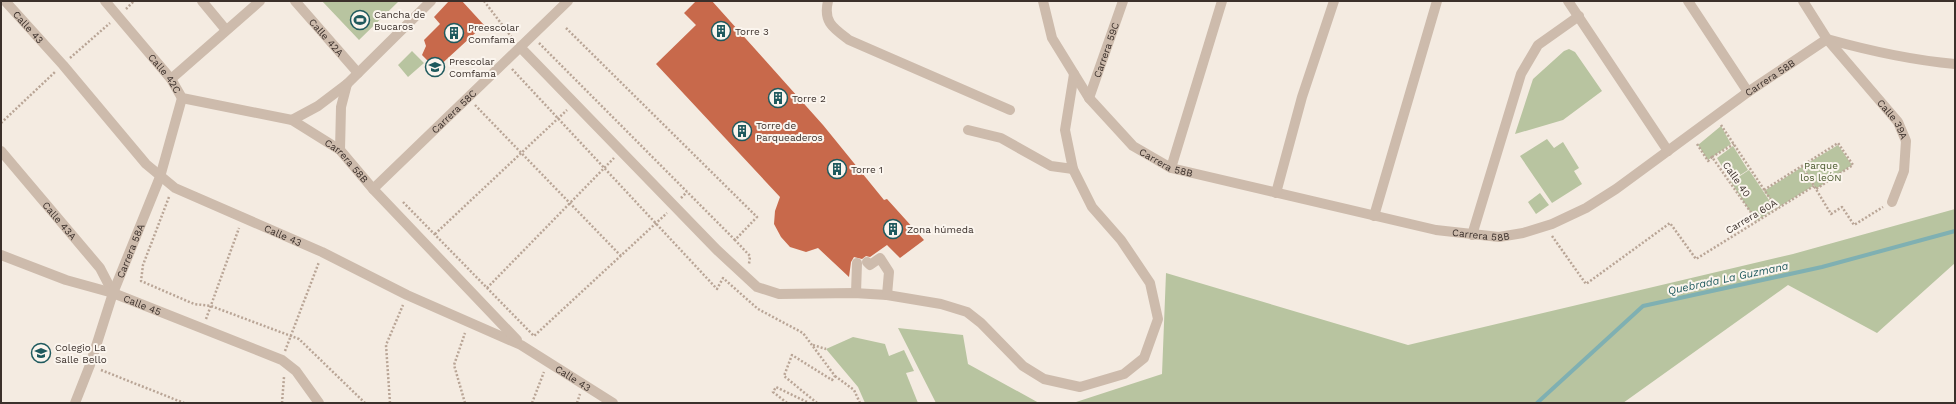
<svg xmlns="http://www.w3.org/2000/svg" width="1956" height="404" font-family="'Work Sans',sans-serif">
  <style>
    .green { fill: #b8c4a0 }
    .lines { fill: none; stroke-linecap: round; stroke-linejoin: round }
    .stream { stroke: #7fb0b2; stroke-width: 4 }
    .building { fill: #c8694b }
    .path { stroke: #b9a596; stroke-width: 2.5; stroke-dasharray: 2 2; stroke-linecap: butt }
    .minor { stroke: #cdbbac; stroke-width: 10 }
    .labels { text-anchor: middle; stroke-width: 4; stroke-linejoin: round; paint-order: stroke }
    .poi-label { font-size: 10px; fill: #3b302b; stroke: #fbf5ee; text-anchor: start }
    .street-label { font-size: 10px; fill: #3b302b; stroke: #fbf5ee }
    .park-label { font-size: 10px; fill: #4a5a2e; stroke: #fbf5ee }
    .water-label { font-size: 11px; font-style: italic; fill: #1f5a5e; stroke: #fbf5ee }
  </style>
  <rect width="100%" height="100%" fill="#f4ebe1"/>
  <!-- green -->
  <path class="green" d="M322 1H399L359 40Z
    M1569 49 1575 52 1602 91 1563 120 1515 134 1533 79 1564 51Z
    M412 51 424 63 408 77 398 65Z
    M1721 126 1731 144 1708 160 1698 145Z
    M1547 139 1554 148 1563 142 1579 168 1574 171 1582 184 1552 203 1520 156Z
    M1838 145 1852 165 1816 189 1803 166Z
    M1733 146 1748 170 1731 181 1717 158Z
    M1802 167 1813 186 1777 208 1764 191Z
    M1749 170 1775 209 1756 221 1731 182Z
    M1540 193 1549 205 1536 214 1528 202Z
    M1955 209V263L1877 333 1788 285 1623 403H1073L1162 374 1166 273 1408 345 1793 254Z
    M898 328 963 335 968 364 1039 403H936Z
    M853 337 885 344 889 356 904 350 914 371 906 373 918 403H865L858 387 826 349Z"/>
  <g class="lines">
    <!-- stream -->
    <path class="stream" d="M1537 403 1643 306 1822 267 1955 231"/>
  </g>
  <!-- building -->
  <path class="building" d="M449 1H462L484 25 436 69 422 55 426 46 424 40 440 24 434 17Z
    M696 1H712L823 125 884 200 887 199 924 240 900 258 887 245 870 257 866 256 862 259 854 257 851 262 849 277 818 248 806 252 790 247 781 237 774 224 775 211 780 197 656 64 696 25 684 13Z"/>
  <g class="lines">
    <!-- path -->
    <path class="path" d="M484 1 513 39
      M126 9 134 1
      M566 28 757 217 735 240 750 256 749 264
      M539 43 735 240
      M70 58 110 23
      M512 69 717 289 723 278 758 309 803 333 835 376 832 380 792 355 784 376 817 403
      M475 105 621 256
      M1 123 55 72
      M1721 125 1777 209
      M1697 144 1708 161 1712 157 1757 221
      M1712 157 1734 144
      M1802 166 1831 214 1842 207 1854 225 1883 207
      M1764 190 1838 143 1853 165 1816 189
      M169 197 143 265 141 281 194 304 211 306 299 339 365 403
      M681 198 687 192
      M403 202 534 336 667 213
      M435 234 567 110
      M1552 236 1586 284 1670 223 1696 259 1814 186
      M487 288 614 158
      M206 319 239 228
      M813 345 826 349
      M285 351 319 262
      M101 370 184 403
      M835 376 854 390 860 403
      M282 403 284 377
      M390 403 386 345 403 305
      M465 403 454 365 465 333
      M532 403 544 372
      M577 403 580 394
      M787 403 773 392 776 387 809 403"/>
    <!-- minor -->
    <g class="minor">
      <path id="s1" d="M5 1 63 65 146 164 175 188 322 252 407 295 521 345 613 403"/>
      <path id="s2" d="M105 1 171 79 182 98 292 120 340 150 373 189 517 340"/>
      <path d="M202 1 226 30"/>
      <path id="s3" d="M295 1 358 73"/>
      <path d="M828 1C823 22 833 28 849 40L1010 110"/>
      <path id="s4" d="M1043 1 1052 38 1089 98 1133 146 1171 168 1436 230 1499 237 1523 233 1552 224 1586 208 1616 189 1748 92 1827 39C1870 51 1910 60 1955 64"/>
      <path d="M1568 1 1668 151"/>
      <path d="M1688 1 1748 92"/>
      <path id="s5" d="M1803 1 1827 39 1898 122 1906 141 1904 171 1892 202"/>
      <path d="M520 47 717 250 757 287 779 294 854 293 887 295 941 304 967 312 981 323 1023 366 1044 379 1080 387 1124 374 1144 358 1158 319 1150 283 1121 240 1092 207 1073 169 1065 130 1074 74"/>
      <path d="M171 79 260 1"/>
      <path id="s6" d="M1089 98 1123 1"/>
      <path d="M292 120 318 106 347 84 431 1"/>
      <path d="M968 130 1001 138 1051 166 1073 169"/>
      <path d="M340 150 341 107 347 84"/>
      <path id="s7" d="M1 151 100 268 113 293"/>
      <path d="M1171 168 1222 1"/>
      <path id="s8" d="M373 189 568 1"/>
      <path d="M1276 193 1302 97 1334 1"/>
      <path d="M1374 216 1437 1"/>
      <path d="M1472 235 1521 74 1538 45 1579 16"/>
      <path id="s9" d="M1 255 66 280 113 293 282 360 296 371 319 403"/>
      <path d="M867 262 870 265 880 258 889 272 887 295"/>
      <path d="M856 293 857 263"/>
      <path id="s10" d="M75 403 90 365 113 293 160 177 182 98"/>
    </g>
  </g>
  <!-- icons -->
  <defs>
    <g id="stadium-ring" transform="scale(1)"><circle r="9.5" fill="#fbf5ee" stroke="#1f5a5e" stroke-width="1.5"/><path d="M0-5a6.5 5 0 1 0 0 10a6.5 5 0 1 0 0-10ZM-3.5-1.8h7v3.6h-7Z" fill="#1f5a5e"/></g>
    <g id="building-ring" transform="scale(1)"><circle r="9.5" fill="#fbf5ee" stroke="#1f5a5e" stroke-width="1.5"/><path d="M-4-6H4V6H1V3H-1V6H-4ZM-2.5-4.3h1.7v1.8h-1.7ZM.8-4.3h1.7v1.8H.8ZM-2.5-1h1.7V.8h-1.7ZM.8-1h1.7V.8H.8Z" fill="#1f5a5e"/></g>
    <g id="school-ring" transform="scale(1)"><circle r="9.5" fill="#fbf5ee" stroke="#1f5a5e" stroke-width="1.5"/><path d="M0-5L7-2L0 1L-7-2ZM-4 1L0 2.5L4 1V4Q0 6-4 4Z" fill="#1f5a5e"/></g>
  </defs>
  <g fill-rule="evenodd">
    <use href="#stadium-ring" x="360" y="20"/>
    <use href="#building-ring" x="721" y="31"/>
    <use href="#building-ring" x="454" y="33"/>
    <use href="#school-ring" x="435" y="67"/>
    <use href="#building-ring" x="778" y="98"/>
    <use href="#building-ring" x="742" y="131"/>
    <use href="#building-ring" x="837" y="169"/>
    <use href="#building-ring" x="893" y="229"/>
    <use href="#school-ring" x="41" y="353"/>
  </g>
  <g class="labels">
    <!-- poi labels -->
    <g class="poi-label">
      <text x="374" y="18">Cancha de<tspan x="374" dy="12">Bucaros</tspan></text>
      <text x="468" y="31">Preescolar<tspan x="468" dy="12">Comfama</tspan></text>
      <text x="735" y="35">Torre 3</text>
      <text x="449" y="65">Prescolar<tspan x="449" dy="12">Comfama</tspan></text>
      <text x="792" y="102">Torre 2</text>
      <text x="756" y="129">Torre de<tspan x="756" dy="12">Parqueaderos</tspan></text>
      <text x="851" y="173">Torre 1</text>
      <text x="907" y="233">Zona húmeda</text>
      <text x="55" y="351">Colegio La<tspan x="55" dy="12">Salle Bello</tspan></text>
    </g>
    <!-- street labels -->
    <g class="street-label">
      <text dy="4" stroke="none"><textPath href="#s1" startOffset="35">Calle 43</textPath></text>
      <text dy="4" stroke="none"><textPath href="#s3" startOffset="48">Calle 42A</textPath></text>
      <text dy="4" stroke="none"><textPath href="#s6" startOffset="51">Carrera 59C</textPath></text>
      <text dy="4" stroke="none"><textPath href="#s2" startOffset="94">Calle 42C</textPath></text>
      <text dy="4" stroke="none"><textPath href="#s4" startOffset="871">Carrera 58B</textPath></text>
      <text dy="4" stroke="none"><textPath href="#s8" startOffset="112">Carrera 58C</textPath></text>
      <text dy="4" stroke="none"><textPath href="#s5" startOffset="149">Calle 39A</textPath></text>
      <text dy="4" stroke="none"><textPath href="#s4" startOffset="211">Carrera 58B</textPath></text>
      <text dy="4" stroke="none"><textPath href="#s2" startOffset="305">Carrera 58B</textPath></text>
      <text transform="translate(1737 179) rotate(55)" y="4">Calle 40</text>
      <text transform="translate(1751 216) rotate(-31)" y="4">Carrera 60A</text>
      <text dy="4" stroke="none"><textPath href="#s7" startOffset="91">Calle 43A</textPath></text>
      <text dy="4" stroke="none"><textPath href="#s4" startOffset="535">Carrera 58B</textPath></text>
      <text dy="4" stroke="none"><textPath href="#s1" startOffset="371">Calle 43</textPath></text>
      <text dy="4" stroke="none"><textPath href="#s10" startOffset="162">Carrera 58A</textPath></text>
      <text dy="4" stroke="none"><textPath href="#s9" startOffset="150">Calle 45</textPath></text>
      <text dy="4" stroke="none"><textPath href="#s1" startOffset="695">Calle 43</textPath></text>
    </g>
    <!-- park labels -->
    <g class="park-label">
      <text x="1821" y="169">Parque<tspan x="1821" dy="12">los leÓN</tspan></text>
    </g>
    <!-- water labels -->
    <g class="water-label">
      <text transform="translate(1728 278) rotate(-12)" y="4">Quebrada La Guzmana</text>
    </g>
  </g>
  <!-- border -->
  <rect width="1956" height="404" fill="none" stroke="#3b302b" stroke-width="4"/>
</svg>
